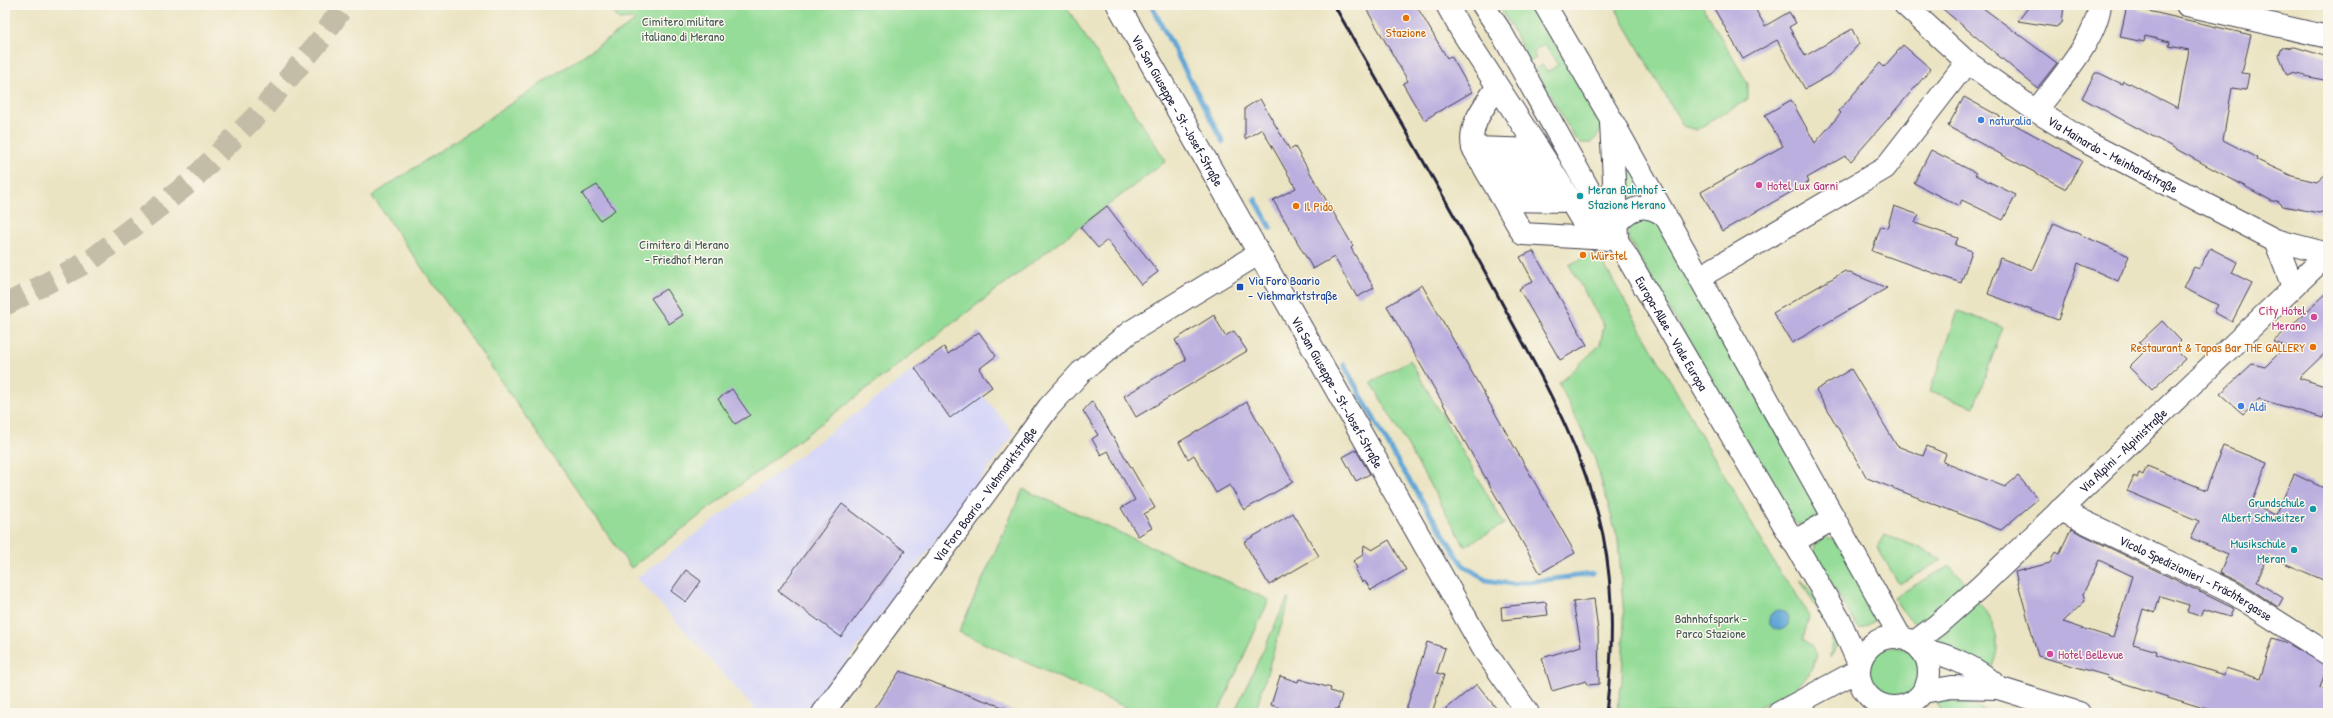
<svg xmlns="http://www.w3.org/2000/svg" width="2333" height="718" font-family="'Patrick Hand',sans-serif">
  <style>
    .built { fill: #d7d7f8 }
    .green { fill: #94dc97; stroke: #5b7f69 }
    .water { fill: #60a6d6; stroke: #416488 }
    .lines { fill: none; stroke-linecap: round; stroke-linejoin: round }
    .stream { stroke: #60a6d6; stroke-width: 5 }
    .building { fill: #bbafdf; fill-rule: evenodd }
    .major-tunnel { stroke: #c3bda8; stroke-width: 22; stroke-dasharray: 22 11; stroke-linecap: butt }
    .minor-casing { stroke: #403f4f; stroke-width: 24 }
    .minor { stroke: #fff; stroke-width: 22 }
    .rail { stroke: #22223b; stroke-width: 3 }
    .food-dot { fill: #e8710a; stroke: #fbf7ec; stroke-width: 1.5 }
    .shop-dot { fill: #3f7fe0; stroke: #fbf7ec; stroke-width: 1.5 }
    .hotel-dot { fill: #d1479c; stroke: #fbf7ec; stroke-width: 1.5 }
    .culture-dot { fill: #0f9aa8; stroke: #fbf7ec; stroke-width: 1.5 }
    .transit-dot { fill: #1a4fb4; stroke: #fbf7ec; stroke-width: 1.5 }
    .labels { text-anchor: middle; stroke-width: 3; stroke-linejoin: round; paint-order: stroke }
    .park-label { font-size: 13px; fill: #445a57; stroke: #fbf7ec }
    .food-label { font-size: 13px; fill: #c56008; stroke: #fbf7ec; text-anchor: start }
    .street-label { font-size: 13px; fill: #22223b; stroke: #fbf7ec }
    .shop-label { font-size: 13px; fill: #366cbe; stroke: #fbf7ec; text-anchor: start }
    .hotel-label { font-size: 13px; fill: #b23c85; stroke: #fbf7ec; text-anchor: start }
    .culture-label { font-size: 13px; fill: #0d838f; stroke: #fbf7ec; text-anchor: end }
    .transit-label { font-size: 13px; fill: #164399; stroke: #fbf7ec; text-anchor: start }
  </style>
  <rect width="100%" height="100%" fill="#fbf7ec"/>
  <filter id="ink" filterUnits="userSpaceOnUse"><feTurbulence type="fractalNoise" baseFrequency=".025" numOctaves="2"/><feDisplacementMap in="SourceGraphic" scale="8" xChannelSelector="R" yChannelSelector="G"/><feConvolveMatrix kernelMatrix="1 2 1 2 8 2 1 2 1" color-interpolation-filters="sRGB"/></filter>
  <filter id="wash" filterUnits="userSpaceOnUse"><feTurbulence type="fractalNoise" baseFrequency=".012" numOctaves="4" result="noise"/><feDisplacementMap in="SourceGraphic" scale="16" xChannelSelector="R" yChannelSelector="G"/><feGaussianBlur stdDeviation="0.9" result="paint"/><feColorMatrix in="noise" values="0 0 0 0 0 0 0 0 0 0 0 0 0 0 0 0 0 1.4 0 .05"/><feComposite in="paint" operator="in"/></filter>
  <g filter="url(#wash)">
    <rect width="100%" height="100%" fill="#ebe4c3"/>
    <!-- built -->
    <path class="built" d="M944 347 1014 434 809 713H758L637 578Z"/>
    <!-- green -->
    <path class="green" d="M609 5H1065L1166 161 631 568 372 196 635 21 633 19 619 20Z
      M1499 5H1531L1600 119 1601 131 1592 143H1581L1574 137 1535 69 1542 65 1547 72 1558 65 1545 44 1533 52 1536 58 1530 62Z
      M1618 5H1702L1748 84V99L1696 130 1683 126 1617 11Z
      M1622 144 1652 195 1623 200Z
      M1632 217 1658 220 1820 511 1817 517 1802 525 1795 523 1788 515 1630 241 1627 227Z
      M1593 253 1599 256 1780 573 1794 590 1809 617 1803 639 1813 646 1817 656 1809 674 1796 688 1747 713H1616L1622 682 1624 618 1618 539 1594 456 1559 383 1600 345 1604 326 1569 265Z
      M1958 311 2003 327 1974 407 1930 391Z
      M1410 360 1504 524 1465 546 1371 382Z
      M1023 489 1269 600 1218 713H1138L959 632Z
      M1884 535 1919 547 1942 560 1899 584 1877 547Z
      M1824 537 1839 540 1881 617 1860 630 1814 555C1814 546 1815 541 1824 537Z
      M1949 566 1971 587 1918 625 1909 619 1894 597Z
      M1800 579 1808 587 1831 617 1824 621Z
      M1287 599 1289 600 1255 713H1234Z
      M1977 601C1988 612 1998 631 1997 647 1997 655 1993 664 1990 672L1946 649 1936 640V638Z
      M1837 628 1839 642 1830 657 1832 639 1830 632Z
      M1868 673a26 26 0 1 1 52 0a26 26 0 1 1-52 0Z
      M1941 699 1965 702 1985 710 1983 713H1943L1936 702Z"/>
    <!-- water -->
    <path class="water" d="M1769 620a10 10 0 1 1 20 0a10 10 0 1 1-20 0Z"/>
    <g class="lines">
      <!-- stream -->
      <path class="stream" d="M1151 5 1223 142
        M1255 199 1271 228
        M1344 365 1399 464 1463 565 1486 580 1512 584 1593 574"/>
    </g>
    <g id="blocks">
      <!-- building -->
      <path class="building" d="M1364 5H1416L1447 58 1451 56 1472 92 1424 120 1403 84 1408 81Z
        M1712 5H1753L1765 26 1789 12 1796 23 1789 27 1805 56 1852 29 1859 44 1830 75 1805 89 1777 40 1743 59Z
        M1938 5H1979L2057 63 2037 88Z
        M2030 5H2064L2062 23 2056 27 2018 21Z
        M2127 6 2251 35 2242 73 2249 74 2246 90 2232 88 2223 140 2258 158 2257 160 2292 176 2317 182 2328 172V210L2319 213 2283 206 2278 201H2272L2082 98 2095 73H2099L2122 84 2123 81 2129 84 2130 83 2178 108 2189 50 2169 46 2170 42 2145 36 2144 42 2120 37Z
        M1903 45 1931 69 1851 161 1845 156 1807 178 1809 182 1722 231 1701 192 1783 146 1765 115 1791 100 1815 143 1841 113 1839 111 1880 63 1884 67Z
        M2295 47 2328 57V81L2292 73 2287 75 2279 55 2282 48Z
        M1964 97 2082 161 2066 189 1948 126Z
        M1260 99 1290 150 1295 147 1353 246 1351 248 1374 288 1357 297 1334 257 1313 269 1273 200 1296 188 1262 129 1245 139V108Z
        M1931 150 1976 173 1975 175 2016 195 2003 220 1962 200 1959 206 1914 183Z
        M597 185 615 210 600 220 582 194Z
        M1107 206 1158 272 1141 285 1107 240 1098 248 1080 227Z
        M1894 206 1919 215 1915 223 1958 238 1955 245 1972 251 1961 283 1872 251 1881 226 1887 228Z
        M2054 223 2129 256 2118 281 2078 263 2058 320 1988 294 2000 258 2033 270Z
        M2210 248 2237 262 2232 273 2252 283 2232 322 2214 312 2218 305 2184 288 2194 267 2199 269Z
        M1533 251 1587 345 1560 360 1519 289 1533 281 1520 257Z
        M1845 271 1887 288 1792 343 1773 313Z
        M1422 285 1575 553 1540 573 1387 306Z
        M666 289 683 315 669 324 651 298Z
        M2328 292V350L2299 378 2328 387V403L2323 418 2259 399 2243 414 2220 394 2252 364 2265 367 2286 346 2273 342Z
        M1214 315 1225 336 1234 331 1247 351 1136 417 1124 396 1186 360 1175 340Z
        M2162 321 2181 341 2174 348 2185 359 2152 390 2129 367 2146 350 2139 343Z
        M979 332 996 356 979 369 992 387 950 418 915 368 944 347 948 354Z
        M1851 369 1897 446 1923 456 1927 446 1946 454 1943 462 2005 487 2018 476 2038 499 2001 530 1867 478 1816 390Z
        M732 389 750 415 735 424 718 399Z
        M1092 401 1155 508 1144 514 1152 528 1138 536 1121 508 1135 500 1108 451 1101 455 1092 439 1098 435 1083 411Z
        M1247 402 1293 482 1244 510 1230 485 1216 493 1194 455 1188 459 1179 442Z
        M2223 446 2267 463 2251 505 2276 515 2294 474 2328 490V582L2268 556 2257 582 2283 598 2278 607 2240 582 2220 573 2228 554 2191 538 2199 521 2127 491 2134 476 2137 478 2139 473 2143 475 2147 466 2206 490Z
        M1356 450 1370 474 1356 481 1343 457Z
        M842 504 905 551 841 637 778 591Z
        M1293 513 1319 556 1269 585 1244 542Z
        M2071 529 2233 608 2230 617 2203 609 2200 616 2187 612 2189 605 2160 596 2155 613 2143 609 2133 644 2157 651 2156 654 2224 675 2226 668 2260 679 2273 638 2287 643 2327 666 2320 688 2328 691V713H2212L2213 711 2107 678 2108 676 2038 656 2015 572 2050 563 2055 552 2059 554ZM2099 560 2132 576 2113 638 2063 622 2085 601 2083 594Z
        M1389 540 1406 570 1371 590 1365 581 1362 582 1355 570 1357 568 1353 561 1363 555 1364 545 1372 550Z
        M686 570 701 581 686 602 671 591Z
        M1594 599 1598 631 1599 684 1587 685 1586 681 1552 691 1542 658 1581 646 1573 602Z
        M1546 602 1548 615 1502 620 1501 607Z
        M1427 642 1445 648 1437 673 1444 675 1432 713H1405Z
        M900 671 1014 711V713H871Z
        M1280 676 1298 682 1299 679 1331 688 1330 691 1342 695 1338 709H1335L1334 713H1285L1286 710 1271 705Z
        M1477 684 1500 713H1441Z"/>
    </g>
  </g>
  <g filter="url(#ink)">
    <use href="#blocks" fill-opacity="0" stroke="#403f4f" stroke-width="1"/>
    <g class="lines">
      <!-- major-tunnel -->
      <path class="major-tunnel" d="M5 305 91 260 188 184 262 110 322 38 344 5"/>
      <!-- minor casing -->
      <g class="minor-casing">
        <g id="minor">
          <path id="s1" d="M1118 5 1484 650 1528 713"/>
          <path d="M1447 5 1461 30 1550 167 1583 222 1609 239"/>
          <path id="s2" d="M1483 5 1501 32 1617 240 1839 619 1859 664"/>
          <path d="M1545 5 1610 117 1901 638"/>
          <path id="s3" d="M1905 5 1967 62 2036 111 2090 144 2275 240 2328 254"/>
          <path d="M2187 5 2328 37"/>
          <path d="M1497 87C1485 106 1468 124 1473 148L1523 234 1608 239"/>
          <path d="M2036 111C2058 81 2095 42 2100 5"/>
          <path d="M1611 123 1617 236"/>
          <path d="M1473 148 1539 150"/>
          <path d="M1482 164 1550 167"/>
          <path d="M1493 182 1560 184"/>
          <path d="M1504 200 1571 201"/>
          <path d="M1617 223C1631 206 1646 202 1665 216"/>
          <path d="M2275 240 2293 287"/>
          <path d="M1700 277 1885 168 1967 62"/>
          <path id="s4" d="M2060 510 2233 593 2328 654"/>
          <path d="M1793 542 1833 519"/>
          <circle cx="1894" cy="672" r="35"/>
          <path id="s5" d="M1913 643 1937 625 1981 586 2328 254"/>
          <path d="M1921 650C1945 653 1982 669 1998 688"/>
          <path d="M1923 692 1952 687 1998 688 2079 713"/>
          <path id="s6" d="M823 713 1049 407 1081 372 1130 332 1258 254"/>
          <path d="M1779 713 1859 670"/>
        </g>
      </g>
      <!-- minor -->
      <use href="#minor" class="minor"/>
      <!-- rail -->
      <path class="rail" d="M1334 5C1391 105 1450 205 1504 307 1543 379 1585 453 1603 535 1615 594 1613 654 1606 713"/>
    </g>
  </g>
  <!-- markers -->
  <g class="food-dot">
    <circle cx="1406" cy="18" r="4"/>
    <circle cx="1296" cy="206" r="4"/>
    <circle cx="1583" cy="255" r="4"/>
    <circle cx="2313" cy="347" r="4"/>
  </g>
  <g class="shop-dot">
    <circle cx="1981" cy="120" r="4"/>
    <circle cx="2241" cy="406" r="4"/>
  </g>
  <g class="hotel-dot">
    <circle cx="1759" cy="185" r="4"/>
    <circle cx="2314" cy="317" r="4"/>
    <circle cx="2050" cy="654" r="4"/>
  </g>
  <g class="culture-dot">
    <circle cx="1580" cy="196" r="4"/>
    <circle cx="2313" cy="509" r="4"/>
    <circle cx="2294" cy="550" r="4"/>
  </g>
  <rect class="transit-dot" x="1236" y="283" width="8" height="8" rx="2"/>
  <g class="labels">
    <!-- park labels -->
    <g class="park-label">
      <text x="683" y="26">Cimitero militare<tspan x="683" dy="15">italiano di Merano</tspan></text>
      <text x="684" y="249">Cimitero di Merano<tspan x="684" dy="15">- Friedhof Meran</tspan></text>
      <text x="1711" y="623">Bahnhofspark -<tspan x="1711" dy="15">Parco Stazione</tspan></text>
    </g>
    <!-- food labels -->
    <g class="food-label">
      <text x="1406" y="37" text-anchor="middle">Stazione</text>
      <text x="1304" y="211">Il Pido</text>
      <text x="1591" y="260">Würstel</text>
      <text x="2305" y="352" text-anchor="end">Restaurant &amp; Tapas Bar THE GALLERY</text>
    </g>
    <!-- street labels -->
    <g class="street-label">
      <text dy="5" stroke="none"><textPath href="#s1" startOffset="121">Via San Giuseppe - St.-Josef-Straße</textPath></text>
      <text dy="5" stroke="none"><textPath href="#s3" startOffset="257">Via Mainardo - Meinhardstraße</textPath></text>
      <text dy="5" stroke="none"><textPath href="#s2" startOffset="379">Europa-Allee - Viale Europa</textPath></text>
      <text dy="5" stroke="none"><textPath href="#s1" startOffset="445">Via San Giuseppe - St.-Josef-Straße</textPath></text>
      <text dy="5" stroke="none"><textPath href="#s5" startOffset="285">Via Alpini - Alpinistraße</textPath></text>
      <text dy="5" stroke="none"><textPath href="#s6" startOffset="272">Via Foro Boario - Viehmarktstraße</textPath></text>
      <text dy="5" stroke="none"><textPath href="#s4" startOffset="152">Vicolo Spedizionieri - Frächtergasse</textPath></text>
    </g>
    <!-- shop labels -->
    <g class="shop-label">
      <text x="1989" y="125">naturalia</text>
      <text x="2249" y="411">Aldi</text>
    </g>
    <!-- hotel labels -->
    <g class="hotel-label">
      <text x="1767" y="190">Hotel Lux Garni</text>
      <text x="2306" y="315" text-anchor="end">City Hotel<tspan x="2306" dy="15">Merano</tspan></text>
      <text x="2058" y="659">Hotel Bellevue</text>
    </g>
    <!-- culture labels -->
    <g class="culture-label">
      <text x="1588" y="194" text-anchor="start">Meran Bahnhof -<tspan x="1588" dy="15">Stazione Merano</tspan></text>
      <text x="2305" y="507">Grundschule<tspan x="2305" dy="15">Albert Schweitzer</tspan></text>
      <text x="2286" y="548">Musikschule<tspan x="2286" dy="15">Meran</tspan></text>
    </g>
    <!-- transit labels -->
    <g class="transit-label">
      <text x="1248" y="285">Via Foro Boario<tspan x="1248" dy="15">- Viehmarktstraße</tspan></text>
    </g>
  </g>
  <!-- margin -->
  <rect width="2333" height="718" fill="none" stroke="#fbf7ec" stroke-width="20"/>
</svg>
